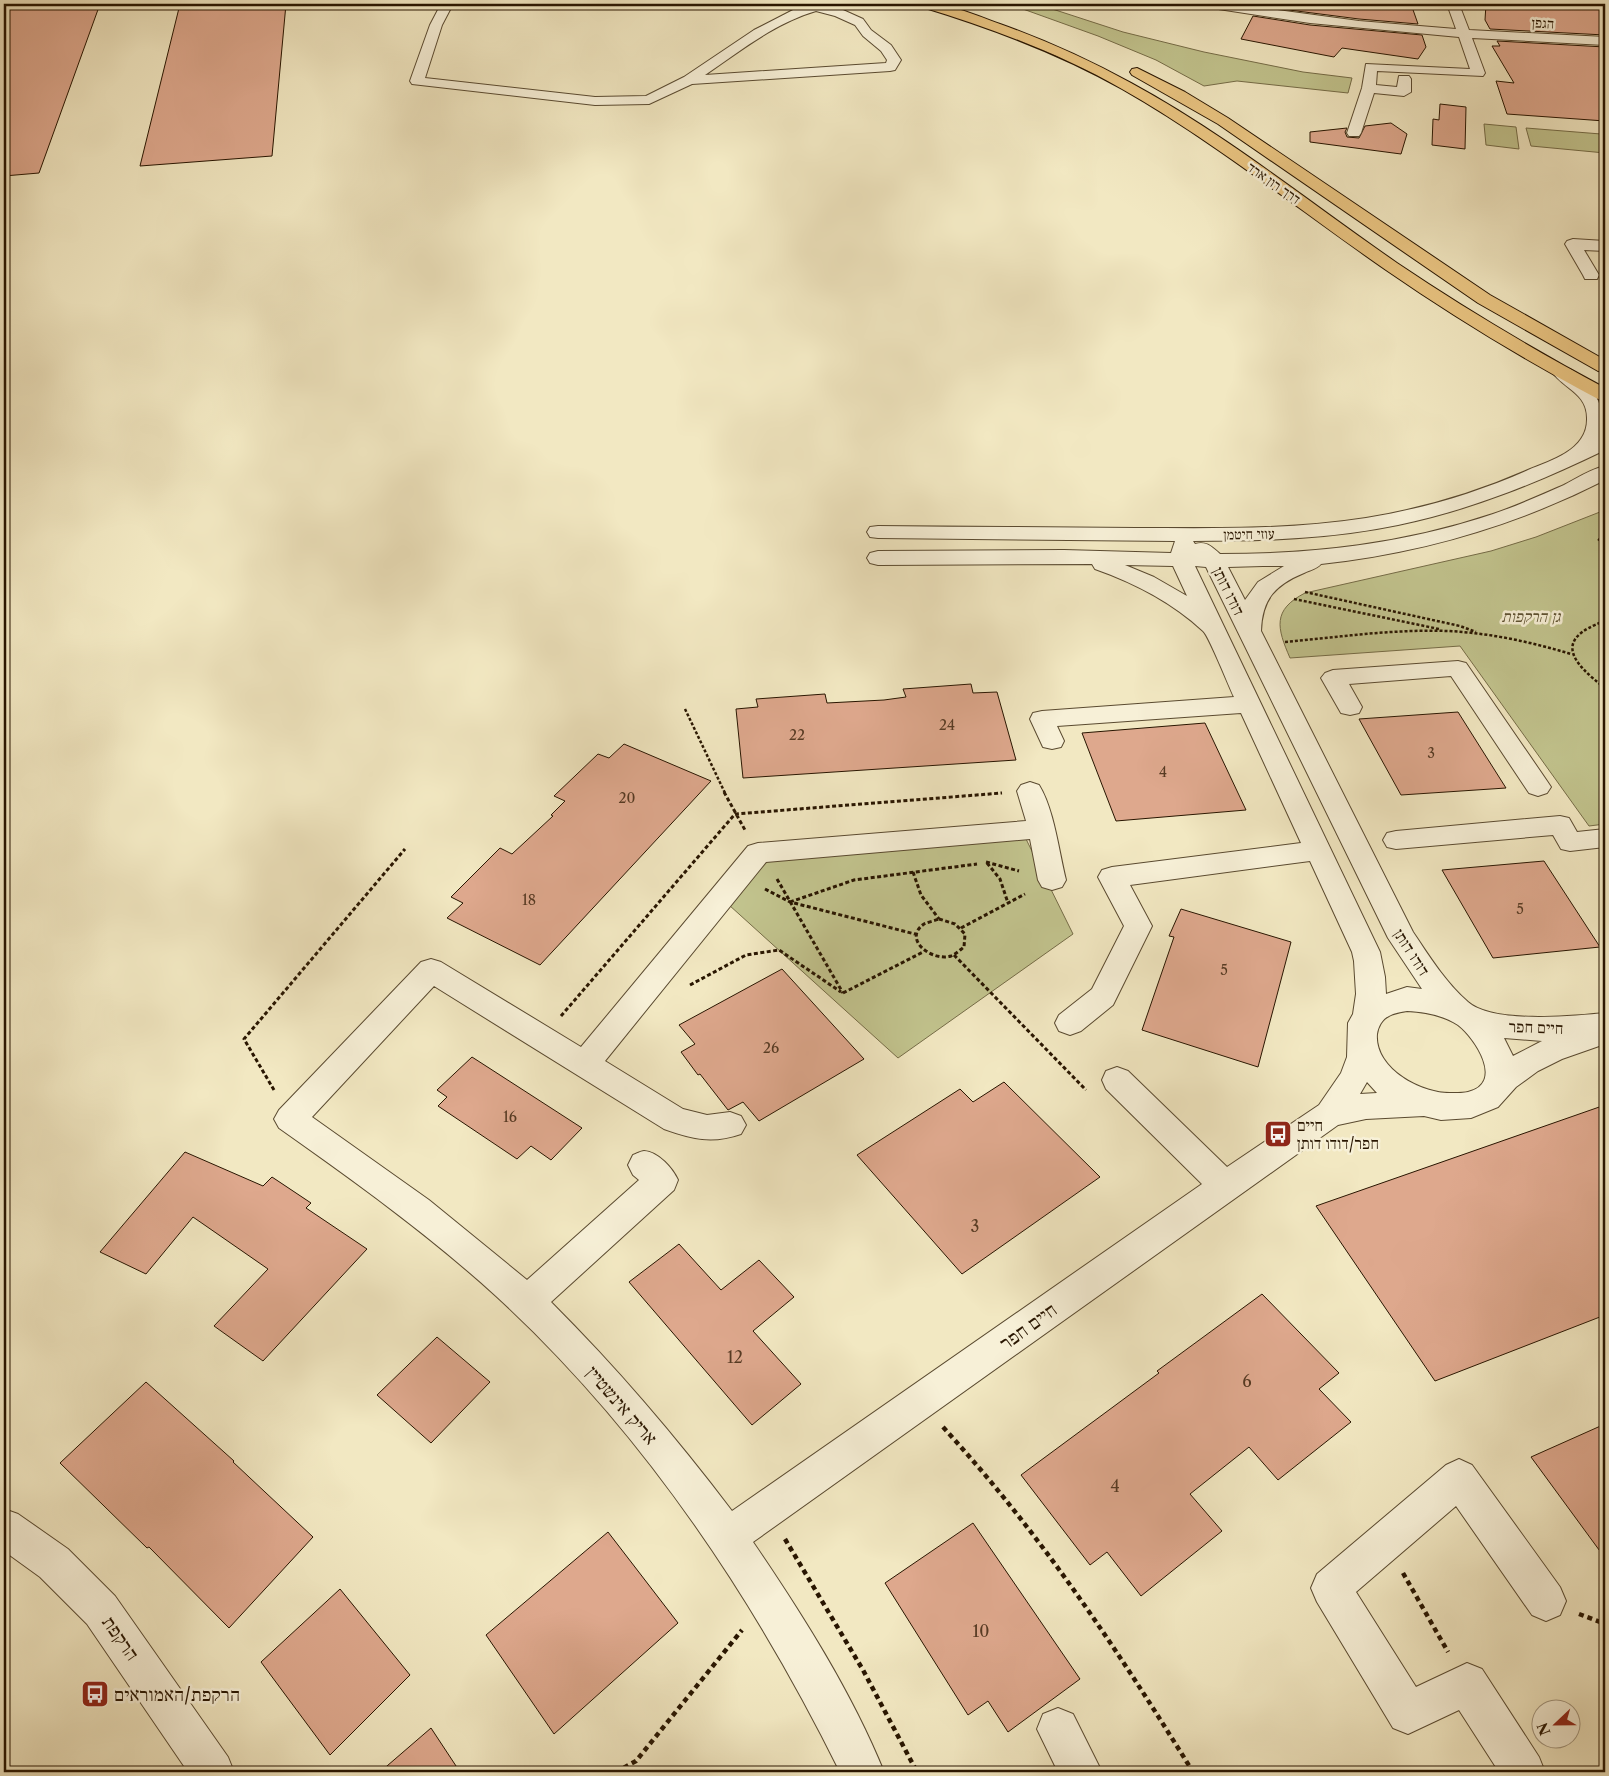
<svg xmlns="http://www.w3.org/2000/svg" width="1609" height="1776" font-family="'Libre Caslon Text','Frank Ruhl Libre',serif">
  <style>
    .green { fill: #c2c48e; stroke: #756c47 }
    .building { fill: #dea88d; stroke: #281500 }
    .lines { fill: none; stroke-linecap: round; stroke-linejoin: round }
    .minor-casing { stroke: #5a4a30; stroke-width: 2 }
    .major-casing { stroke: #281500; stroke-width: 2 }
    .path-far2 { stroke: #281500; stroke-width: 2.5; stroke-dasharray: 3 2; stroke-linecap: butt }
    .path-far1 { stroke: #281500; stroke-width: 3; stroke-dasharray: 4 2.5; stroke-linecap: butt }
    .path { stroke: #281500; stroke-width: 4.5; stroke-dasharray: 5 4; stroke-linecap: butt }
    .minor { fill: #f7f0d7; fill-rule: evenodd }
    .major { fill: #e9c481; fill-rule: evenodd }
    .labels { text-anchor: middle; stroke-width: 5; stroke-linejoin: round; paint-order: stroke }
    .far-street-label { font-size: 14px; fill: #281500; stroke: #f7f0d7 }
    .number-label { font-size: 14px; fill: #563a23 }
    .street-label { font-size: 16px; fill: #281500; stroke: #f7f0d7 }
    .park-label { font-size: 16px; font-style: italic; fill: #5e5232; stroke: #f7f0d7 }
    .poi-label { font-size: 16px; fill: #281500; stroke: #f7f0d7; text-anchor: start }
    .near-number-label { font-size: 16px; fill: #563a23 }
    .near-street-label { font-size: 19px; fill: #281500; stroke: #f7f0d7 }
    .near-poi-label { font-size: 19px; fill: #281500; stroke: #f7f0d7; text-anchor: start }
  </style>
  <rect width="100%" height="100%" fill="#f2e8c2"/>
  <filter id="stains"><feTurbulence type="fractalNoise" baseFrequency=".004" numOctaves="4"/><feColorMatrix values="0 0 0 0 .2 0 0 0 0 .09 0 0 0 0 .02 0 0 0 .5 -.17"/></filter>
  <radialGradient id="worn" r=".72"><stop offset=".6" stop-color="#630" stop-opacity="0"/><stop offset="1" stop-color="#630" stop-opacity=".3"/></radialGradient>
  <!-- green -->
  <path class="green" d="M1009 4H1037L1123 32 1204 52 1303 72 1352 78 1348 93 1237 81 1204 86 1156 60 1098 36Z
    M1484 124 1516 127 1519 149 1486 145Z
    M1526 128 1601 134 1605 153 1531 146Z
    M1605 510V824L1589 826 1460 646 1290 658C1277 628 1272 610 1305 593L1491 551 1536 537Z
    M1026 839 1073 934 898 1058 729 905 767 857Z"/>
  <!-- building -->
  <path class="building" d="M4 4H100L39 173 4 176Z
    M180 4H286L272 156 140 166Z
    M1259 4H1411L1418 24 1359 19 1258 6Z
    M1486 4H1598L1605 18V35L1490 29 1485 20Z
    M1253 16 1310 25 1422 35 1426 47 1418 59 1342 48 1334 57 1241 39Z
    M1497 41 1605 47V121L1507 114 1496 81 1514 83 1492 46H1500Z
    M1440 104 1466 107 1465 149 1432 145 1433 119 1439 120Z
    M1391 123 1407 134 1401 154 1310 142V132L1347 128 1345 132 1347 137 1359 138 1365 126Z
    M971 684 973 693 997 692 1016 760 743 778 736 709 758 707 756 699 825 694 827 703 884 700 906 697 903 689Z
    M1458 712 1506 788 1401 795 1359 719Z
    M1205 723 1246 810 1116 821 1082 733Z
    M624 744 711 781 540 965 447 918 463 903 451 897 500 848 512 854 553 816 551 815 565 801 554 796 598 754 609 758Z
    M1544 861 1600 947 1493 958 1442 870Z
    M1181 909 1291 942 1258 1067 1142 1030 1174 937 1169 936Z
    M782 969 864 1059 759 1121 743 1102 728 1110 700 1074 698 1075 681 1052 695 1044 679 1025Z
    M472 1057 582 1128 551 1160 531 1146 517 1159 438 1106 447 1097 437 1090Z
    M1004 1082 1100 1177 962 1274 857 1155 960 1089 973 1102Z
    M1605 1105V1315L1435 1381 1316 1206Z
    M185 1152 263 1186 272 1177 311 1203 306 1208 367 1249 263 1361 214 1326 268 1269 193 1217 146 1274 100 1252Z
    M679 1244 721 1290 759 1260 794 1297 753 1331 801 1384 752 1425 629 1282Z
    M1262 1294 1339 1373 1319 1389 1351 1422 1278 1480 1249 1447 1190 1494 1222 1531 1141 1596 1107 1552 1090 1565 1021 1475 1159 1373 1157 1371Z
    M437 1337 490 1382 431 1443 377 1395Z
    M146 1382 234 1461 233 1462 313 1537 229 1628 149 1547 147 1548 60 1463Z
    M1605 1424V1558L1531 1457Z
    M973 1523 1080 1679 1008 1732 988 1701 968 1715 885 1583Z
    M608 1532 678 1623 554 1734 486 1635Z
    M340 1589 410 1675 330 1755 261 1662Z
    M431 1728 460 1772H380Z"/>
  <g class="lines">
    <!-- minor casing -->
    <g class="minor-casing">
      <path id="minor" d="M441 4H453L442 25 425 78 595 97 646 96 684 77 754 30 795 9 814 4 843 10 863 19 871 30 891 45 901 60 895 70 890 71 692 84 649 104 595 105 412 84 410 81 430 25ZM816 11 835 16 855 25 863 36 881 51 887 60 886 63 705 75C740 51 775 23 816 11Z
        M1206 4H1232L1359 21 1456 29 1447 4H1459L1469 30 1605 37V45L1472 38 1485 73 1483 76 1377 71 1376 85 1397 87 1399 76H1409L1411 79V92L1404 96 1374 93 1361 133 1359 136H1349L1347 133 1362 88 1366 64 1470 69 1459 37 1310 23 1212 8Z
        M1573 239 1605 241V251L1584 250 1599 275 1597 279H1585L1583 275 1565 244 1567 241Z
        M1561 366C1589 373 1609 409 1602 437L1605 436V450C1539 482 1471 510 1398 525 1331 539 1262 541 1193 541L1195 544C1206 541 1211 546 1220 554 1314 554 1404 544 1493 514 1517 506 1541 495 1564 485 1577 478 1591 469 1605 466V480C1515 526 1421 553 1321 564 1317 569 1310 570 1304 573 1275 585 1262 599 1261 631L1413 932C1429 956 1446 983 1468 1002 1493 1024 1573 1016 1605 1013V1038L1602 1045 1562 1059 1538 1071 1516 1087 1498 1107 1471 1118 1441 1120 1424 1116 1366 1119 1338 1125 753 1542C802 1614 851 1691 884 1772H840C753 1596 641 1429 496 1296 428 1234 354 1181 279 1128L274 1119 279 1110 421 962 431 959 441 962 581 1047 748 846 758 843 1026 821 1017 791 1021 785 1030 782 1039 785C1054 809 1059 852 1066 880L1062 887 1052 890 1042 887 1038 880 1030 839 766 862 605 1061 683 1109 707 1115 730 1112 741 1116 746 1125 741 1134C712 1144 692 1139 664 1129L434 986 312 1117 429 1200 527 1280 639 1180 633 1175 628 1165 633 1155C636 1154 641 1151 644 1151 659 1152 673 1169 678 1180L674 1190 551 1302C617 1368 676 1437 732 1511L1202 1184 1106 1089 1102 1080 1106 1071 1117 1067 1128 1071 1227 1167 1319 1105 1341 1073 1347 1057 1348 1023 1353 1014 1356 994 1354 961 1352 952 1310 861 1130 885 1152 926 1113 1005 1081 1031 1070 1035 1059 1031 1055 1023 1059 1015 1092 989 1124 926 1098 877 1102 870 1112 867 1301 843 1241 713 1057 726 1064 741 1061 747 1052 749 1043 747 1030 719 1033 713 1042 711 1234 697C1229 687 1209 636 1203 631 1173 603 1135 583 1095 569L1092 564 878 565 870 563 867 558 870 553 878 551 1064 550 1171 553 1175 541 878 538 870 537 867 532 870 527 878 526C964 527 1050 527 1136 528 1213 528 1290 530 1366 518 1422 509 1476 493 1528 470 1552 460 1588 450 1587 418 1587 393 1564 389 1552 372L1554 368ZM1125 565 1173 566 1187 596 1154 577ZM1195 566 1206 567 1388 938 1422 989 1407 987 1386 994 1385 977 1380 952ZM1263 566H1284L1258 582 1245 600 1228 567ZM1407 1011C1425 1012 1443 1015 1458 1025 1475 1038 1505 1083 1468 1092 1464 1093 1458 1093 1453 1093 1423 1095 1374 1069 1377 1034 1378 1027 1382 1019 1389 1016 1394 1013 1401 1012 1407 1011ZM1504 1038 1542 1041 1513 1056ZM1367 1082 1377 1093 1360 1094Z
        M1458 661 1466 663 1547 781 1551 787 1547 793 1538 796 1529 793 1451 676 1349 684 1362 707 1359 713 1350 715 1341 713 1321 678 1325 673 1333 670Z
        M1560 816 1569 818 1577 832 1605 829V847L1570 851 1561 849 1553 835 1396 849 1387 847 1383 840 1387 833 1396 831Z
        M1459 1459 1472 1465 1560 1587 1566 1601 1560 1615 1546 1621 1532 1615 1456 1506 1356 1592 1416 1687 1467 1663 1482 1669 1539 1757 1545 1772H1499L1459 1710 1408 1734 1393 1728 1317 1602 1311 1588 1317 1574 1446 1465Z
        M4 1509 18 1514 68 1549 115 1596 228 1757 234 1772H188L87 1624 40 1577 4 1551Z
        M1058 1708 1073 1714 1102 1772H1058L1037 1729 1043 1714Z"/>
    </g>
    <!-- major casing -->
    <g class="major-casing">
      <path id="major" d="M920 4C947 2 975 15 1000 24 1045 40 1089 60 1131 83 1225 134 1309 202 1397 263 1464 308 1534 350 1605 388V401L1598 399C1525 360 1454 317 1386 270 1298 209 1215 142 1122 89 1059 53 991 28 922 7Z
        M1137 68 1185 92 1228 118 1490 295 1605 360V372L1598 371 1478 303 1218 124 1132 75 1130 72 1132 69Z"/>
    </g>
    <!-- path-far2 -->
    <path class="path-far2" d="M1598 539 1605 544
      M1305 592 1460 626 1476 632
      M1294 599 1439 629
      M1605 621C1553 639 1571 662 1605 688
      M1285 642C1339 637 1394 629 1448 631 1490 633 1531 642 1571 654
      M685 709 725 793"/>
    <!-- path-far1 -->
    <path class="path-far1" d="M724 792 745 830
      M986 862 1019 871
      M987 863 1000 879 1008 903
      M913 872 921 895 939 919
      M777 879 843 993
      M765 889 790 902 915 934
      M790 902 854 880 977 864
      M939 919 955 924 965 934 964 947C960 950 956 954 951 956 932 962 902 939 924 924 928 922 934 921 939 919Z
      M961 928 1025 894
      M954 955 1086 1090
      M690 985 746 955 779 950 841 992
      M843 993 923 952
      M561 1016 735 814 1002 793
      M274 1090 244 1039 405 849"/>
    <!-- path -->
    <path class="path" d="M943 1427C1041 1534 1117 1649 1193 1772
      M785 1539 863 1670 917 1772
      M1403 1573 1448 1652
      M1579 1614 1603 1623 1605 1627
      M616 1772 636 1761 742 1630"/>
    <!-- minor -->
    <use href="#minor" class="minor"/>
    <!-- major -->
    <use href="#major" class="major"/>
  </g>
  <!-- icons -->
  <defs>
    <g id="bus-square" transform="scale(1.4375)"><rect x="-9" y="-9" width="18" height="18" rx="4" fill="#8f2418" stroke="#f7f0d7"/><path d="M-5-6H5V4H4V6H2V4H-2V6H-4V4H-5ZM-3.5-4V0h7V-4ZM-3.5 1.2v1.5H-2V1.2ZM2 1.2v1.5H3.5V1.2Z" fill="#fff"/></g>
  </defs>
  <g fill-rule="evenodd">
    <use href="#bus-square" x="1278" y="1134"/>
    <use href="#bus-square" x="95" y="1694"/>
  </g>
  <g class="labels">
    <!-- far-street labels -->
    <g class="far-street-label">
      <text transform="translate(1543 23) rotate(3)" y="5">הגפן</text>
      <text transform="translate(1274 183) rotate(35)" y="5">דרך רון ארד</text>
      <text transform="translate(1249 534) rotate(-1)" y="5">עוזי חיטמן</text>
    </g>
    <!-- number labels -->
    <g class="number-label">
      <text x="947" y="730">24</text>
      <text x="797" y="740">22</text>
      <text x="1431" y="758">3</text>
      <text x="1163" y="777">4</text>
      <text x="627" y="803">20</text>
      <text x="529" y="905">18</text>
      <text x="1520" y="914">5</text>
      <text x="1224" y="975">5</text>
      <text x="771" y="1053">26</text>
      <text x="510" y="1122">16</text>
    </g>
    <!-- street labels -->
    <g class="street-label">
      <text transform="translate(1229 591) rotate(64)" y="6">דודו דותן</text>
      <text transform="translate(1412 952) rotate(57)" y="6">דודו דותן</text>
      <text transform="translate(1536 1027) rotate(2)" y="6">חיים חפר</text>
    </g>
    <!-- park labels -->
    <g class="park-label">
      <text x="1531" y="622">גן הרקפות</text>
    </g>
    <!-- poi labels -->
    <g class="poi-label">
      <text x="1297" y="1131">חיים<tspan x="1297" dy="18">חפר/דודו דותן</tspan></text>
    </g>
    <!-- near-number labels -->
    <g class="near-number-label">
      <text x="975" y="1232">3</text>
      <text x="735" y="1363">12</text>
      <text x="1247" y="1387">6</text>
      <text x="1115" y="1492">4</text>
      <text x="981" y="1637">10</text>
    </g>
    <!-- near-street labels -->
    <g class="near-street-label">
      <text transform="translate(1028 1326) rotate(-36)" y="7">חיים חפר</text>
      <text transform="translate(622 1405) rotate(49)" y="7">אריק אינשטיין</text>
      <text transform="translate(121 1638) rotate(55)" y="7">הרקפת</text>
    </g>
    <!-- near-poi labels -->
    <g class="near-poi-label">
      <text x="114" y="1701">הרקפת/האמוראים</text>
    </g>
  </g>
  <!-- margin -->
  <rect width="1609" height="1776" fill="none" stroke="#f2e8c2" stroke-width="20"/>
  <rect x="5" y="5" width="1599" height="1766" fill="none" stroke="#281500" stroke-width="2.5"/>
  <rect x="10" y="10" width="1589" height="1756" fill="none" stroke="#281500"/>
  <!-- north arrow -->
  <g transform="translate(1556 1724) rotate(248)"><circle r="24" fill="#f7f0d7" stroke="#a49881"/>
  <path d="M0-4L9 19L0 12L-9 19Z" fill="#8f2418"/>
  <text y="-8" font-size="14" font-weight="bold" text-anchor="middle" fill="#281500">N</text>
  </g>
  <rect width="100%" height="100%" filter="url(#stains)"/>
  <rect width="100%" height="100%" fill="url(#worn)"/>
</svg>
